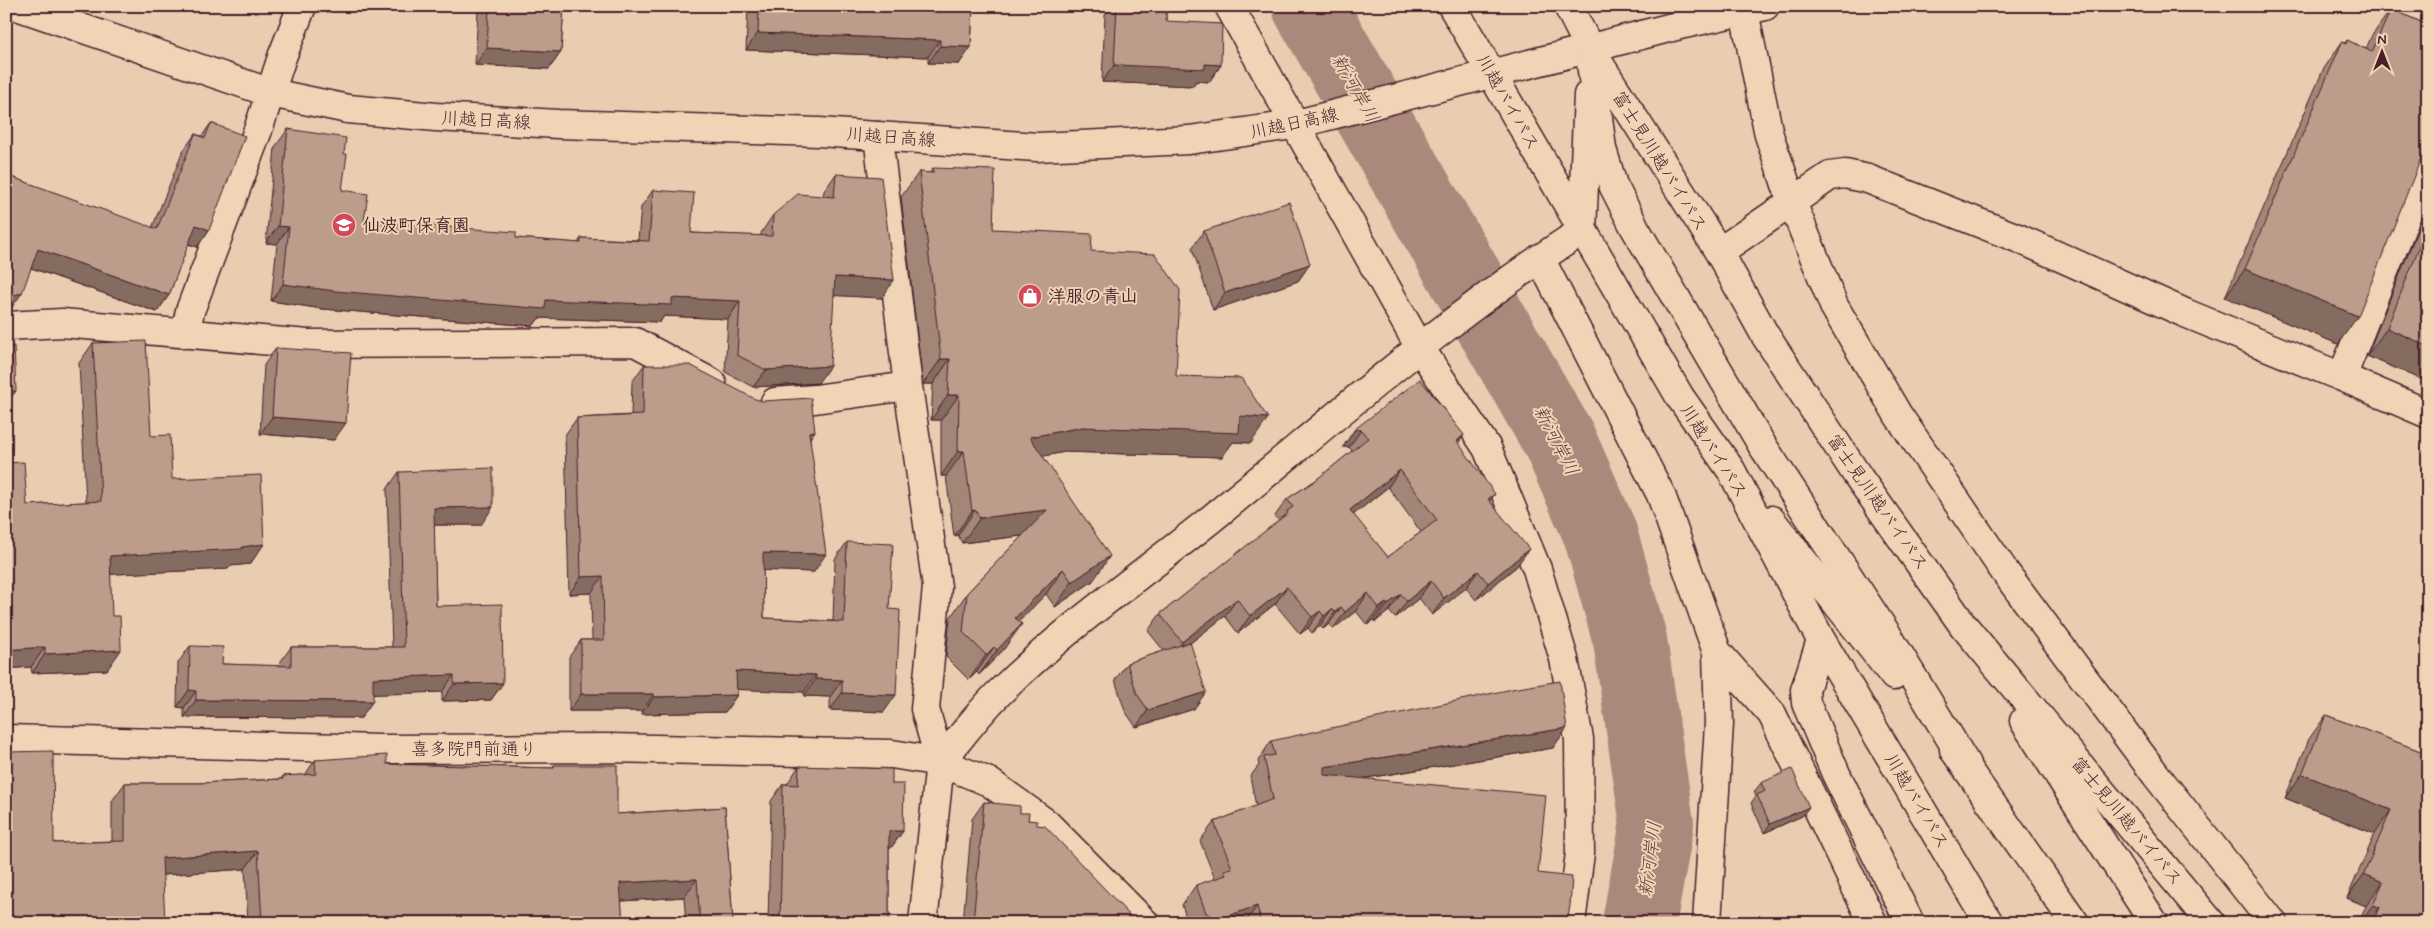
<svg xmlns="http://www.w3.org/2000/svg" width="2434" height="929" font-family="Mynerve,'Klee One',sans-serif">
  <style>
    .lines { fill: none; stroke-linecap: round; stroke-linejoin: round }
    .river { stroke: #aa887b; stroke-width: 74 }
    .street-casing { stroke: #4a1f2b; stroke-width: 31 }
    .secondary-casing { stroke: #4a1f2b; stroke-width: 31 }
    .primary-casing { stroke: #4a1f2b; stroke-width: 31 }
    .highway-casing { stroke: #4a1f2b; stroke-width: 31 }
    .street { stroke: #efd4b6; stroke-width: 28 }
    .secondary { stroke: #efd4b6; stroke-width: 28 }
    .primary { stroke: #efd4b6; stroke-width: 28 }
    .highway { stroke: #efd4b6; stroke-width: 28 }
    .wall { fill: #a28678; stroke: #4a1f2b; fill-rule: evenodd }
    .shaded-wall { fill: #846d61; stroke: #4a1f2b }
    .building { fill: #bc9c8b; stroke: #4a1f2b; fill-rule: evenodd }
    .labels { text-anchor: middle; stroke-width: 4; stroke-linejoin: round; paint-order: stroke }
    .street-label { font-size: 18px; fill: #4a1f2b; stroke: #efd4b6 }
    .poi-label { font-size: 18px; font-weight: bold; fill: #4a1f2b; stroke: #efd4b6; text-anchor: start }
    .water-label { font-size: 19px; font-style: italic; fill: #62393f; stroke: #efd4b6 }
  </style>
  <rect width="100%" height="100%" fill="#e8cdb0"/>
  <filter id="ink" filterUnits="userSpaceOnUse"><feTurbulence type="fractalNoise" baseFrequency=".02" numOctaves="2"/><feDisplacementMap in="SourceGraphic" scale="10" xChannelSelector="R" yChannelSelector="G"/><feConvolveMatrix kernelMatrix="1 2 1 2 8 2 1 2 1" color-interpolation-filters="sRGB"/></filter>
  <g filter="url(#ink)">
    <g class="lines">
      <!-- river -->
      <path class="river" d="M1309 6 1559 440 1600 533 1630 640 1657 824 1639 923"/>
      <!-- street casing -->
      <g class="street-casing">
        <path id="street" d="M1229 6 1420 348 1487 448 1537 569 1564 659 1579 739 1580 853 1571 923
          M1744 11 1769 135 1792 202 1834 306 1898 415 2005 572 2156 775 2273 923
          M878 136 908 386 937 587 925 709 940 762
          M1719 252 1830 176 1845 174 1868 179 2020 239 2185 313 2342 377 2428 161
          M1540 258 1661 495 1717 652 1719 724 1707 923
          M6 326 62 323 308 344 635 342 712 383
          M185 334 190 311 258 130 282 57 302 6
          M2342 377 2428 414
          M775 402 815 399 908 386
          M1717 652 1772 714 1873 923
          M940 762C960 739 978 713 1000 692 1070 623 1152 568 1227 506 1343 411 1456 311 1582 231L1588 95"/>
      </g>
      <!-- secondary casing -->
      <g class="secondary-casing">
        <path id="secondary" d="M6 739 380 749 609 748 892 754 940 762 989 782 1046 823 1145 923
          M923 923 940 762"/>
      </g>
      <!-- primary casing -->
      <g class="primary-casing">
        <path id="primary" d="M17 6 271 93 348 109 436 117 558 124 819 132 1037 147 1189 140 1293 125 1684 24 1765 6"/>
      </g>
      <!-- highway casing -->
      <g class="highway-casing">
        <path id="highway" d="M1452 6 1680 397 1731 470 1821 640 1989 923
          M1568 6 1590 49 1719 252 1765 335 1857 475 1963 625 2211 923
          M1590 55 1602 149 1613 185 1635 228 1762 445 1888 636 1966 764
          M1771 520 1894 676
          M1821 640 1805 690 1806 703 1836 774 1910 923
          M2024 721 2154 923
          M1954 750 2075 923"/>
      </g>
      <!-- street -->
      <use href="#street" class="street"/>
      <!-- secondary -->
      <use href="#secondary" class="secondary"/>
      <!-- primary -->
      <use href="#primary" class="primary"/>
      <!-- highway -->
      <use href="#highway" class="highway"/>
    </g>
    <!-- wall -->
    <path class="wall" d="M481 6H564L561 52 549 69 475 65 478 10Z
      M748 6H973L971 47 959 64 928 63V57L746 50Z
      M1111 6H1166V21L1221 65 1209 82 1196 81 1193 86 1102 82 1105 15Z
      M2391 9 2428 25V146H2426L2338 344 2225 297 2323 70 2342 42 2345 43 2347 40 2366 49 2371 37Z
      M211 123 209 230 197 247 188 244 169 295 157 312 31 268 10 310 6 175 152 228 183 151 195 134 202 136Z
      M288 129 344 154 342 190 364 221 516 238 578 243 581 238 638 240 641 207 653 190 691 233 761 236V233L773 215 823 196 824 191 836 174 882 298 834 295 818 383 753 387 725 372 728 319 664 316 660 322 539 318 533 326 323 309 271 301 277 244 266 243 275 147Z
      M933 168 993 229 1091 251 1176 376 1251 443 1233 442 1222 457 1065 452 1043 456 1093 581 1055 607 1046 594 1019 621 1004 649 979 675 977 672 969 680 946 657 950 618 967 593 1022 536 962 543 958 535 954 536 946 476H941V420H931L933 384H923L901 197 919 172 930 173Z
      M2428 204V382L2367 356Z
      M1204 231 1310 264 1298 281 1213 310 1192 248Z
      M93 343 151 436 172 479 264 544 250 564 230 566 228 569 110 574 107 670 32 673 31 667 6 669 7 404V463L27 505 86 502 79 363Z
      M276 348 334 440 260 434 264 365Z
      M644 365 815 431 810 438 814 572 763 570 764 618 833 621 835 559 847 542 889 609 884 712 830 710V697L804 696V692L737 689V695L725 712 642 714V711H569V657L581 640H592L591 593 569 594 565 435 577 418 631 415 632 382Z
      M1355 429 1464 435 1458 443 1490 501 1517 566 1476 600 1466 588 1432 615 1419 598 1395 618 1389 611 1375 622 1374 620 1367 625 1356 611 1333 629 1329 624 1323 629 1320 626 1312 633 1308 628 1300 634 1275 604 1238 633 1225 616 1190 643 1194 709 1136 727 1125 711 1115 680 1127 663 1164 651 1148 631 1160 614 1279 521 1275 516 1287 499 1316 480 1352 451 1349 447H1343ZM1388 487 1421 532 1388 557 1353 515Z
      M399 472 481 525H434L436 606 503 683 491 700 442 701V692L373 694 361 718 184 717V708L177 707 178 663 190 646 222 664 279 666V664L291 647H392L387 489Z
      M2326 715 2428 754V923H2359L2366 906 2347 898 2375 834 2285 798 2309 739Z
      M1271 741 1553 748 1361 779 1538 873 1567 923H1188L1182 905 1196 885 1215 879 1200 841 1214 822 1256 806 1250 777 1259 765 1258 761Z
      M315 760 387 764 553 768 554 765 617 814 725 807 733 923H686L684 897 621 901 623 923H248L245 869 163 875 54 843 112 841V801L125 783H199L281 779 283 776 305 775Z
      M799 766 892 784 903 831 891 848H889V923H768L771 801 783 784H787Z
      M1761 783 1802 816 1764 833 1751 803 1756 796 1754 792Z
      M984 802 1020 813 1028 820 1037 825 1137 923H963L972 819Z"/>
    <!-- shaded-wall -->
    <path class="shaded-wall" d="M266 6H287L283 12Z
      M758 33 940 40 928 57 746 50Z
      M940 46 971 47 959 64 928 63Z
      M487 48 561 52 549 69 475 65Z
      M1205 64 1221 65 1209 82 1196 81 1193 86 1102 82 1114 65Z
      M196 225 209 230 197 247 184 242Z
      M278 226 289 227 277 244 266 243Z
      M38 249 169 295 157 312 26 266Z
      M1310 264 1298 281 1213 310 1225 293Z
      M2245 269 2358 316 2338 344 2225 297Z
      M835 277 894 280 882 298 823 295Z
      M283 284 546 300 672 298 740 301 728 319 664 316 660 322 539 318 533 326 323 309 271 301Z
      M22 293 10 310 6 311V299L10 296Z
      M2387 328 2428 346V382L2367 356Z
      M941 359H950L933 384H923Z
      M830 366 818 383 753 387 766 370Z
      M7 391H16L6 404Z
      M948 395H959L941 420H931Z
      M1240 416 1268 418 1251 443 1233 442 1222 457 1065 452 1013 462 1030 437 1083 427Z
      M272 417 346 423 334 440 260 434Z
      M1355 429 1361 430 1349 447H1343Z
      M815 431 803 449 809 432Z
      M1464 435 1452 452 1457 441Z
      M958 451H964L946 476H941Z
      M1400 470 1388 487 1338 527 1350 510Z
      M1495 494 1483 511 1488 499Z
      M493 507 481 525H422L434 508Z
      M975 510 958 535 954 536 972 511Z
      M1047 510 1029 535 962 543 980 518Z
      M264 544 250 564 230 566 228 569 96 575 110 556 242 547Z
      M1529 549 1517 566 1476 600 1488 583Z
      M763 553 826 554 814 572 751 570Z
      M1110 556 1093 581 1055 607 1072 582Z
      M1063 569 1046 594 998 643 1015 618Z
      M1478 571 1466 588 1432 615 1444 598Z
      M603 576 591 593 569 594 581 577Z
      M1431 581 1419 598 1395 618 1407 601Z
      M1287 587 1275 604 1238 633 1250 616Z
      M1368 593 1356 611 1333 629 1345 612Z
      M1401 594 1389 611 1375 622 1387 605Z
      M1237 599 1225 616 1170 659 1182 642Z
      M1386 603 1374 620 1367 625 1379 608Z
      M1341 607 1329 624 1323 629 1335 612Z
      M1332 609 1320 626 1312 633 1324 616Z
      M1320 611 1308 628 1300 634 1312 617Z
      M1022 624 1004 649 979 675 997 650Z
      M45 647 31 667 6 669V650Z
      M994 647 977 672 969 680 986 655Z
      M121 650 107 670 32 673 45 654Z
      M736 671 816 675 804 692 724 689Z
      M454 675 442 692 361 695 373 678Z
      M816 679 842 680 830 697 804 696Z
      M503 683 491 700 442 701 454 684Z
      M189 690 196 691 184 708 177 707Z
      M1206 692 1194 709 1136 727 1148 710Z
      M842 693 896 695 884 712 830 710Z
      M581 694H654L642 711H569Z
      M737 695 725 712 642 714 654 697Z
      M196 700 373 701 361 718 184 717Z
      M1567 728 1553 748 1310 787 1324 767Z
      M2302 774 2391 810 2375 834 2285 798Z
      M1809 807 1802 816 1764 833 1770 824Z
      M889 831H903L891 848H877Z
      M258 851 245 869 149 876 162 858Z
      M2364 874 2383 882 2366 906 2347 898Z
      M697 879 684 897 607 902 620 883Z
      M2373 905 2380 907 2369 923H2361Z
      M1257 906 1245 923H1215L1218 919Z"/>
    <!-- building -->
    <path class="building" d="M489 6H564L561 52 487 48Z
      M759 6H973L971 47 940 46V40L758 33Z
      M1117 6H1166V21L1222 24 1221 65 1205 64V69L1114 65Z
      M2391 9 2428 25V141L2358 316 2245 269 2342 42 2346 44 2347 40 2372 52Z
      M211 123 245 136 209 230 196 225 169 295 38 249 22 293 10 296 6 299V175L157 229 195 134 205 138Z
      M288 129 346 138 344 154H347L342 190 368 194 364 221 516 232V238L581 243V238L649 241 653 190 694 193 691 233 772 236 773 215 798 194 834 197 836 174 881 177 894 280 835 277 830 366 766 370 737 355 740 301 672 298V305L546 300 545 309 335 291 283 284 289 227 278 226Z
      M933 168 995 170 993 229 1092 234 1091 251 1155 254 1180 290 1176 376 1241 378 1268 418 1240 416 1239 433 1083 427 1030 437 1110 556 1072 582 1063 569 1015 618 1022 624 997 650 994 647 986 655 963 632 967 593 1047 510 980 518 975 510 972 511 964 451H958L959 395H948L950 359H941L919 172 933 173Z
      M1289 202 1310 264 1225 293 1204 231Z
      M2428 225V346L2387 328Z
      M146 341 151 436 170 435 172 479 261 475 264 544 242 547V549L110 556 112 616H120L121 650 45 654V647L6 650V346H14L16 391H7V463L24 462 27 505 101 501 93 343Z
      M276 348 351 353 346 423 272 417Z
      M644 365H690L755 399 763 401 811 398 815 431 809 432 826 554 763 553 764 618 844 622 847 542 893 544 889 609 900 610 896 695 842 693V680L816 679V675L736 671 737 695 654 697V694H581V640H604L603 576 581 577 577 418 643 415Z
      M1420 379 1464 435 1457 441 1495 494 1488 499 1529 549 1488 583 1478 571 1444 598 1431 581 1407 601 1401 594 1387 605 1386 603 1379 608 1368 593 1345 612 1341 607 1335 612 1332 609 1324 616 1320 611 1312 617 1287 587 1250 616 1237 599 1182 642 1160 614 1288 513 1287 511 1293 507 1287 499 1316 480 1368 438 1361 430 1355 429ZM1400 470 1437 520 1388 557 1350 510Z
      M493 468V507L434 508 436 606 502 604 503 683 454 684V675L373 678V701L196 700V691L189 690 190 646 223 647 222 664 291 666V647H404L399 472Z
      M1190 642 1206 692 1148 710 1137 694 1127 663Z
      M1560 681 1567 728 1324 767V775L1546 795 1538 873 1572 877 1570 906 1567 923H1261L1257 906 1218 919 1206 913 1196 885 1226 875 1224 870 1232 868 1214 822 1273 799 1264 757 1275 755 1271 741 1512 689Z
      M2326 715 2428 754V923H2374L2380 907 2373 905 2383 882 2364 874 2391 810 2302 774Z
      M53 751 54 843 125 841V783H199L283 779V776L316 774 315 760 387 755V764L554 768V765H617V814L725 807 733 923H700L697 879 620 883 623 923H262L258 851 162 858 165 923H6V752Z
      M799 766 892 769V784H904L903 831H889V923H780L783 784 798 785Z
      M1792 769 1809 807 1770 824 1757 795 1765 791 1761 783Z
      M984 802 1020 806V813H1029L1028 820 1037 821V825L1045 826 1137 923H973Z"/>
  </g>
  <!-- icons -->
  <defs>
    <g id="school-disc" transform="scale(1.25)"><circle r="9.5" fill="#d1495b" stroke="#efd4b6"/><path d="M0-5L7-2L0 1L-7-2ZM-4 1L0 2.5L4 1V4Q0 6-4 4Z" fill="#fff"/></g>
    <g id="shop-disc" transform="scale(1.25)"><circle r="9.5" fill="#d1495b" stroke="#efd4b6"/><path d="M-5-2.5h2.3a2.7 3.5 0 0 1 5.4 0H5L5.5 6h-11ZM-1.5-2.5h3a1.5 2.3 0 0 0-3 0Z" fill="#fff"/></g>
  </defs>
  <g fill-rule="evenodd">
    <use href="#school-disc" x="344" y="225"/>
    <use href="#shop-disc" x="1030" y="296"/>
  </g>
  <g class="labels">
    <!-- street labels -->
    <g class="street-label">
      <text transform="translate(1508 102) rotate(60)" y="6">川越バイパス</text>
      <text transform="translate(486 120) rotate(3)" y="6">川越日高線</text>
      <text transform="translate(1294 123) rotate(-12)" y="6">川越日高線</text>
      <text transform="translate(891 137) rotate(4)" y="6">川越日高線</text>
      <text transform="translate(1660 161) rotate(58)" y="6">富士見川越バイパス</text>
      <text transform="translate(1714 451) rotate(57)" y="6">川越バイパス</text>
      <text transform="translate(1878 502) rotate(55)" y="6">富士見川越バイパス</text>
      <text x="474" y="755">喜多院門前通り</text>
      <text transform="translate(1917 801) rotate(59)" y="6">川越バイパス</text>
      <text transform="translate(2127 821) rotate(50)" y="6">富士見川越バイパス</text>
    </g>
    <!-- poi labels -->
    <g class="poi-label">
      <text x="362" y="231">仙波町保育園</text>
      <text x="1048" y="302">洋服の青山</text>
    </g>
    <!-- water labels -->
    <g class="water-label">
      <text transform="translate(1356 88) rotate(60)" y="7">新河岸川</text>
      <text transform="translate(1557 440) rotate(63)" y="7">新河岸川</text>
      <text transform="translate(1649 859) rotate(-82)" y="7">新河岸川</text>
    </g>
  </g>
  <!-- margin -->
  <rect width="2434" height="929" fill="none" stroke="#efd4b6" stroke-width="25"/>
  <rect x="12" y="12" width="2409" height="904" fill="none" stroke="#4a1f2b" stroke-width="2" filter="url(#ink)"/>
  <!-- north arrow -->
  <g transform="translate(2382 52)" stroke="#efd4b6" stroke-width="4" paint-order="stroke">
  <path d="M0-4L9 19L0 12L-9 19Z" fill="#4a1f2b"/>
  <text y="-8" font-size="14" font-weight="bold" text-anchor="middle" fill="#4a1f2b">N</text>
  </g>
</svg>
